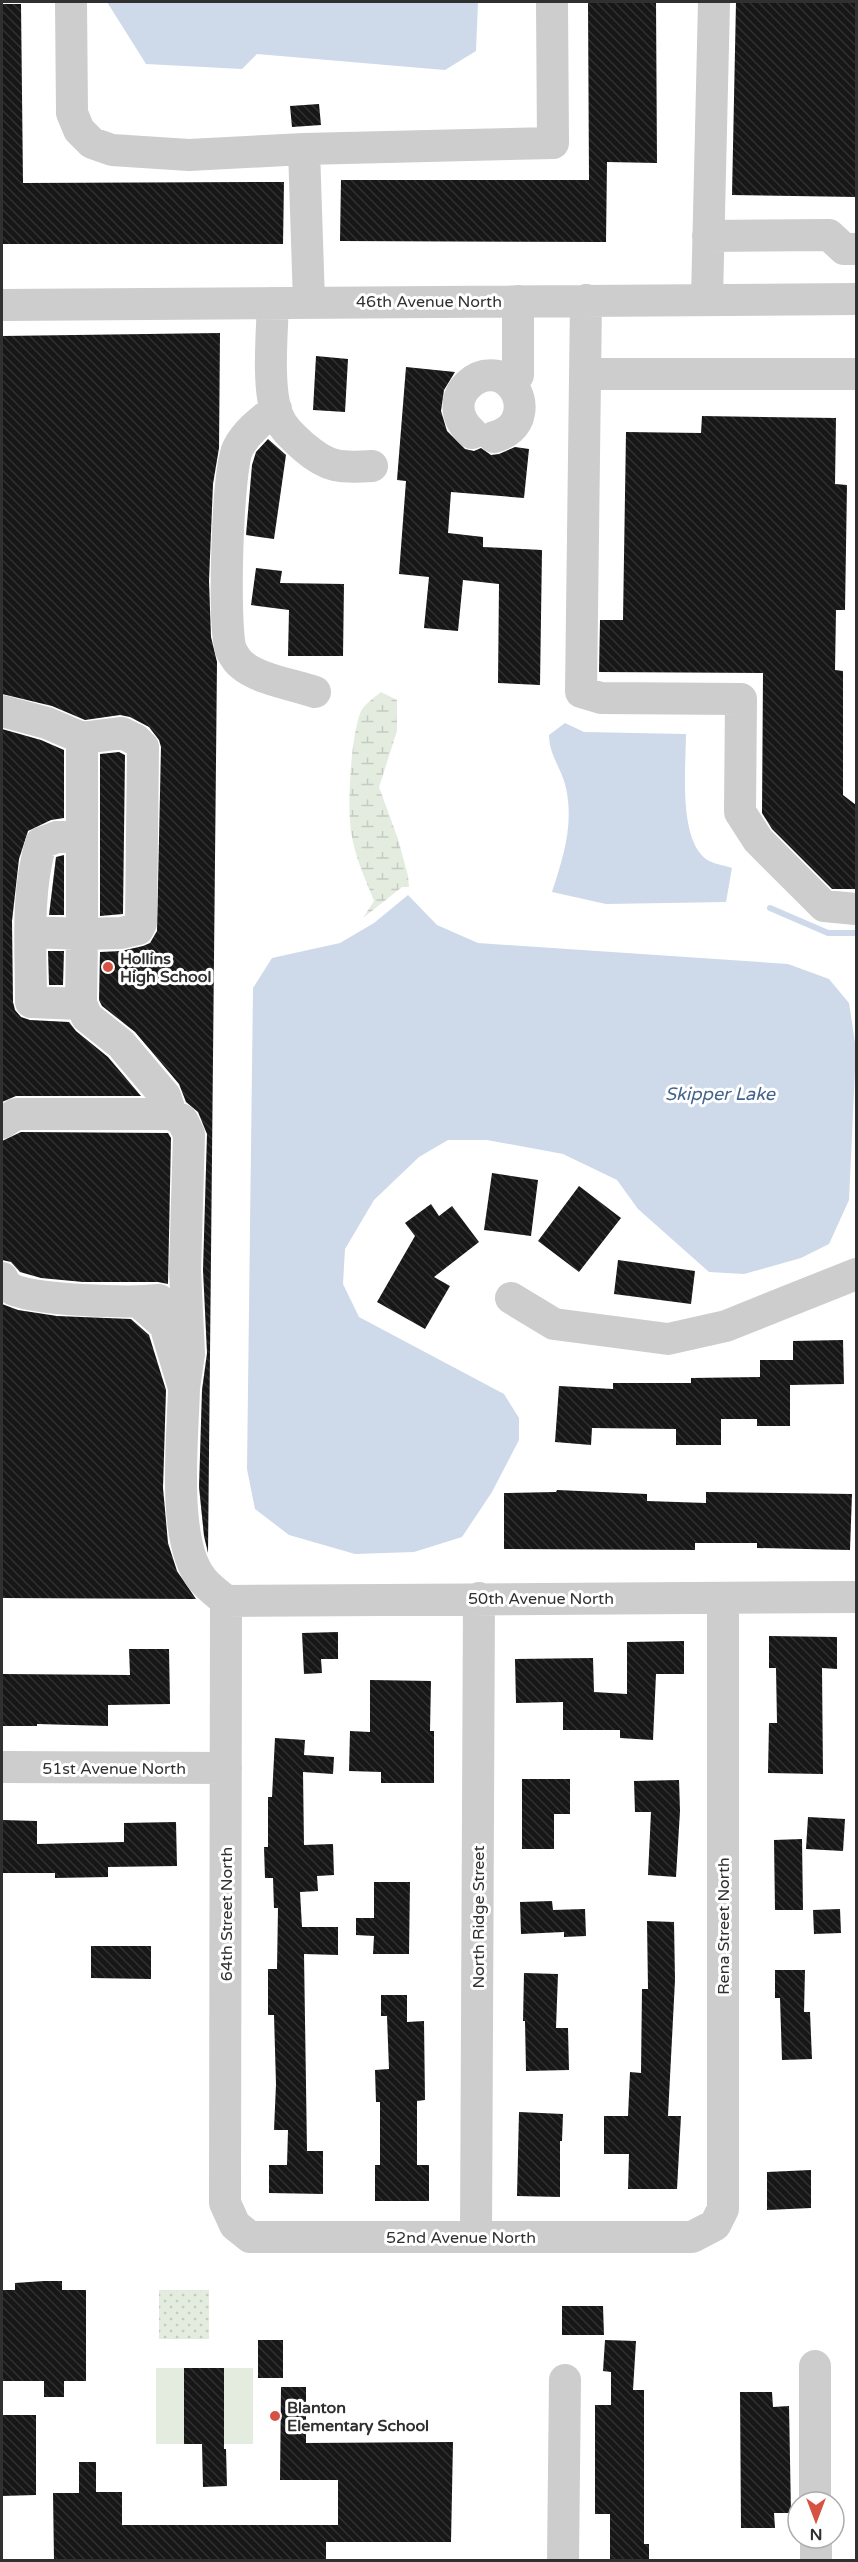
<svg xmlns="http://www.w3.org/2000/svg" width="858" height="2562" font-family="'Varela Round',sans-serif">
  <style>
    .green { fill: url(#green-dots) }
    .wetland { fill: url(#wetland-marsh) }
    .pitch { fill: #e4ece0 }
    .water { fill: #cedaea }
    .lines { fill: none; stroke-linecap: round; stroke-linejoin: round }
    .stream { stroke: #cedaea; stroke-width: 6 }
    .building { fill: url(#building-back-hatch) }
    .minor { stroke: #cdcdcd; stroke-width: 32 }
    .poi-dot { fill: #d65344; stroke: #fff; stroke-width: 2 }
    .labels { text-anchor: middle; stroke-width: 6; stroke-linejoin: round; paint-order: stroke }
    .street-label { font-size: 16px; fill: #303030; stroke: #fff }
    .poi-label { font-size: 16px; font-weight: bold; fill: #303030; stroke: #fff; text-anchor: start }
    .water-label { font-size: 18px; font-style: italic; fill: #45648c; stroke: #fff }
  </style>
  <defs>
    <pattern id="green-dots" width="8" height="8" patternUnits="userSpaceOnUse" patternTransform="scale(1.5)"><rect width="8" height="8" fill="#e4ece0"/><path d="M2 2h.1M6 6h.1" fill="none" stroke="#c4cbc0" stroke-width="1.8" stroke-linecap="round"/></pattern>
    <pattern id="wetland-marsh" width="20" height="14" patternUnits="userSpaceOnUse" patternTransform="scale(1.5)"><rect width="20" height="14" fill="#e4ece0"/><path d="M1 5h8M5 5V1M11 12h8M15 12V8" fill="none" stroke="#c4cbc0"/></pattern>
    <pattern id="building-back-hatch" width="6" height="6" patternUnits="userSpaceOnUse" patternTransform="scale(1.5)"><rect width="6" height="6" fill="#171717"/><path d="M-1 5l2 2M0 0l6 6M5-1l2 2" fill="none" stroke="#303030"/></pattern>
  </defs>
  <rect width="100%" height="100%" fill="#fff"/>
  <!-- green -->
  <path class="green" d="M159 2290H209V2339H159Z"/>
  <!-- wetland -->
  <path class="wetland" d="M381 692 397 700V731L379 787 398 839 408 876 409 887H402L363 918 374 901C365 878 354 855 351 831 347 805 351 734 361 711 365 704 375 697 381 692Z"/>
  <!-- pitch -->
  <path class="pitch" d="M156 2368H253V2444H156Z"/>
  <!-- water -->
  <path class="water" d="M107 2H478L476 51 445 70 257 54 242 69 146 64Z
    M565 723 584 732 686 734C686 765 678 838 706 859 712 864 724 865 732 868L726 902 606 904 552 892C563 858 574 825 566 788 562 769 549 755 549 735Z
    M408 895 437 925 478 943 788 964 829 979 849 1003 856 1049 849 1200 829 1244 801 1258 744 1274 709 1272 638 1209 617 1180 563 1154 487 1140H448L419 1157 374 1200 345 1249 343 1284 359 1317 504 1394 519 1418V1440L492 1492 462 1537 414 1552 355 1554 289 1535 255 1509 247 1469 253 988 272 958 340 943 374 923Z"/>
  <g class="lines">
    <!-- stream -->
    <path class="stream" d="M770 908 828 933H856"/>
  </g>
  <!-- building -->
  <path class="building" d="M588 2H656L657 163 607 162 606 242 340 241 341 180H589Z
    M736 2H856V197L732 195Z
    M2 4H21L23 183 284 182 283 244H2Z
    M319 104 321 125 292 127 290 106Z
    M220 333 219 448 213 484 209 581 211 637 217 662 208 1553 204 1536 199 1487 202 1390 207 1353 203 1270 207 1134 198 1112 186 1102 179 1084 135 1032 102 1006 99 1000 100 952 121 951 143 946 150 943 157 931 161 747 159 740 149 727 130 717 120 715 85 720 52 706 2 694V336Z
    M316 356 348 359 345 412 313 410Z
    M406 367 455 372 444 390 441 411 447 431 465 449 474 451 481 448 491 455 499 454 515 447 529 449 524 498 451 492 448 533 483 537V547L542 550 540 685 498 683 499 584 463 580 458 631 424 628 429 577 399 574 406 481 397 480Z
    M702 416 836 418 835 484 847 485 845 610H836L835 670 843 671V795L856 805V889H832L772 829 762 813 763 673 599 672 600 620H623L626 432 701 433Z
    M268 439 286 455 274 539 246 535 252 465 256 452Z
    M256 568 282 571 280 583 344 584 343 656H288L289 610 251 605Z
    M2 729 41 740 64 750V818L51 820 28 831 19 859 12 921 13 1002 15 1010 21 1017 30 1020 69 1022 76 1031 108 1057 141 1096H16L2 1102Z
    M119 752 125 755 123 914 100 916V754Z
    M64 855V915H49L56 857Z
    M48 951H64L63 985H49Z
    M21 1132 168 1133 171 1138 168 1284 158 1282H83L41 1278 20 1272 11 1262 2 1260V1141Z
    M492 1173 538 1180 531 1236 484 1230Z
    M579 1186 621 1218 579 1272 538 1241Z
    M431 1204 439 1216 452 1206 479 1242 434 1277 450 1286 425 1329 377 1302 415 1236 405 1223Z
    M618 1260 695 1271 691 1304 614 1294Z
    M2 1304 18 1310 57 1316 131 1319 149 1335 166 1390 163 1488 168 1543 177 1571 196 1599 2 1598Z
    M843 1340 844 1384 790 1385V1426H757V1419H721V1445H676V1429L592 1428 591 1445 555 1442 559 1386 613 1389V1383H691V1378L760 1377V1360H793V1341Z
    M557 1490 647 1494V1501L706 1503V1492L852 1494 850 1550 757 1548V1543H695V1550L504 1549V1493L556 1492Z
    M338 1632V1659H321L322 1673 304 1674 302 1633Z
    M769 1636 837 1637V1669L822 1668 823 1774 768 1773 769 1723H777L776 1668H769Z
    M684 1641V1674H656L653 1740 620 1738V1730H563V1702L516 1703 515 1659 593 1658 594 1692 627 1694V1642Z
    M129 1649H169L170 1704 108 1705V1726L37 1724V1726H2V1674L130 1675Z
    M370 1680 431 1681 430 1731H434V1783H381V1772L349 1771 350 1731 370 1732Z
    M275 1738 305 1740 304 1755 334 1757 333 1774 303 1772 304 1845 333 1844 334 1875 317 1876 318 1891 300 1892 302 1927H338V1955L304 1954 307 2151H323V2194L269 2193V2165H287L288 2130H274L276 2084 274 2015H268V1969H277L278 1908H274L273 1878H265L264 1847H268V1797H272Z
    M522 1779H570V1814H554V1849H522Z
    M679 1780 680 1811 676 1877 648 1875 651 1812H635L634 1781Z
    M808 1817 845 1819 843 1851 806 1849Z
    M2 1820 37 1821V1844L124 1842V1823L176 1822 177 1866 108 1867V1877L55 1878V1873H2Z
    M802 1839 803 1910H775L774 1840Z
    M374 1882H410L409 1954H373L374 1936 356 1935V1918H374Z
    M552 1901 553 1910 585 1909 586 1936 564 1937V1932L521 1934 520 1902Z
    M840 1909 841 1933 814 1934 813 1910Z
    M647 1921 674 1922 675 1980 668 2116H681L677 2189H628L629 2154H604V2116H628L630 2072 641 2073 642 1989H648Z
    M91 1946H151V1979L91 1978Z
    M775 1970H805L804 2012H810L812 2059 782 2060 780 1998H775Z
    M524 1973 558 1974 556 2028H568L569 2070 526 2071 525 2021H523Z
    M381 1995H407V2022L424 2021 425 2100 417 2101V2165H429V2201H375V2165H380V2102H376L375 2070 389 2069 387 2016H381Z
    M519 2112 563 2114 562 2141H560V2197L517 2196Z
    M811 2170V2208L767 2210V2172Z
    M44 2281H62V2290H86V2381H64V2397H44V2381H2V2290H15V2283Z
    M562 2306H603L604 2335H562Z
    M258 2340H283V2378H258Z
    M605 2340 636 2341 633 2390H644V2544H649V2560H610V2514H595V2405H611V2372L603 2371Z
    M184 2368H224V2449H226L227 2486 203 2487 202 2444H184Z
    M281 2387H306V2443L453 2442 451 2542H326V2560H54L53 2493H79V2462H96V2492H122V2525H338V2480H280Z
    M740 2392H772L773 2407 789 2406 791 2513H774L775 2528H741Z
    M2 2415H36V2495L2 2496Z"/>
  <g class="lines">
    <!-- minor -->
    <path class="minor" d="M71 2 72 113 79 130 92 143 112 150 189 155 304 149 309 302
      M304 149 553 143 552 2
      M708 236 829 235 844 249H856
      M707 299 714 2
      M586 300 581 692 601 698 741 699 740 812 758 840 824 906 856 909
      M273 303C272 333 267 387 277 414 282 428 294 438 304 447 328 468 341 468 372 466
      M2 305 856 299
      M585 374H856
      M510 383 518 375V301
      M276 409C262 420 246 432 238 448 227 469 223 627 231 650 233 654 238 662 242 665 258 679 294 685 315 692
      M472 433C433 398 488 354 513 387 518 394 521 404 519 413 517 426 506 434 494 437
      M2 711 47 723 82 738 122 733 136 740 143 747 141 923 138 929 121 933 82 934 81 1004 87 1017 121 1044 165 1096 171 1114
      M31 932 82 934V738
      M81 1004 31 1002C31 949 26 893 41 843L57 837 82 835
      M2 1123 16 1114H171L182 1120 189 1134 185 1270 189 1354 184 1388 165 1325 139 1302
      M2 1278C4 1281 6 1286 10 1288 31 1301 132 1303 159 1300
      M511 1298 554 1324 668 1339 726 1326 856 1274
      M184 1388C183 1437 171 1541 202 1579 208 1587 218 1594 226 1601
      M226 1601 225 2203 235 2225 250 2237H692L715 2225 723 2209V1598
      M226 1601 856 1597
      M2 1767 226 1768
      M476 2237 479 1598
      M815 2366V2502
      M816 2538V2560
      M563 2560 565 2380"/>
  </g>
  <!-- markers -->
  <g class="poi-dot">
    <circle cx="108" cy="967" r="6"/>
    <circle cx="275" cy="2416" r="6"/>
  </g>
  <g class="labels">
    <!-- street labels -->
    <g class="street-label">
      <text x="429" y="307">46th Avenue North</text>
      <text x="541" y="1604">50th Avenue North</text>
      <text x="114" y="1774">51st Avenue North</text>
      <text transform="translate(226 1914) rotate(-90)" y="6">64th Street North</text>
      <text transform="translate(478 1917) rotate(-90)" y="6">North Ridge Street</text>
      <text transform="translate(723 1926) rotate(-90)" y="6">Rena Street North</text>
      <text x="461" y="2243">52nd Avenue North</text>
    </g>
    <!-- poi labels -->
    <g class="poi-label">
      <text x="120" y="964">Hollins<tspan x="120" dy="18">High School</tspan></text>
      <text x="287" y="2413">Blanton<tspan x="287" dy="18">Elementary School</tspan></text>
    </g>
    <!-- water labels -->
    <g class="water-label">
      <text x="720" y="1100">Skipper Lake</text>
    </g>
  </g>
  <!-- border -->
  <rect width="858" height="2562" fill="none" stroke="#303030" stroke-width="6"/>
  <!-- north arrow -->
  <g transform="translate(816 2520) rotate(180)"><circle r="28" fill="#ffffff" stroke="#acacac" stroke-width="1.5"/>
  <path d="M0-4.5L10 22L0 15L-10 22Z" fill="#d65344"/>
  <text y="-9" font-size="16" font-weight="bold" text-anchor="middle" fill="#303030">N</text>
  </g>
</svg>
